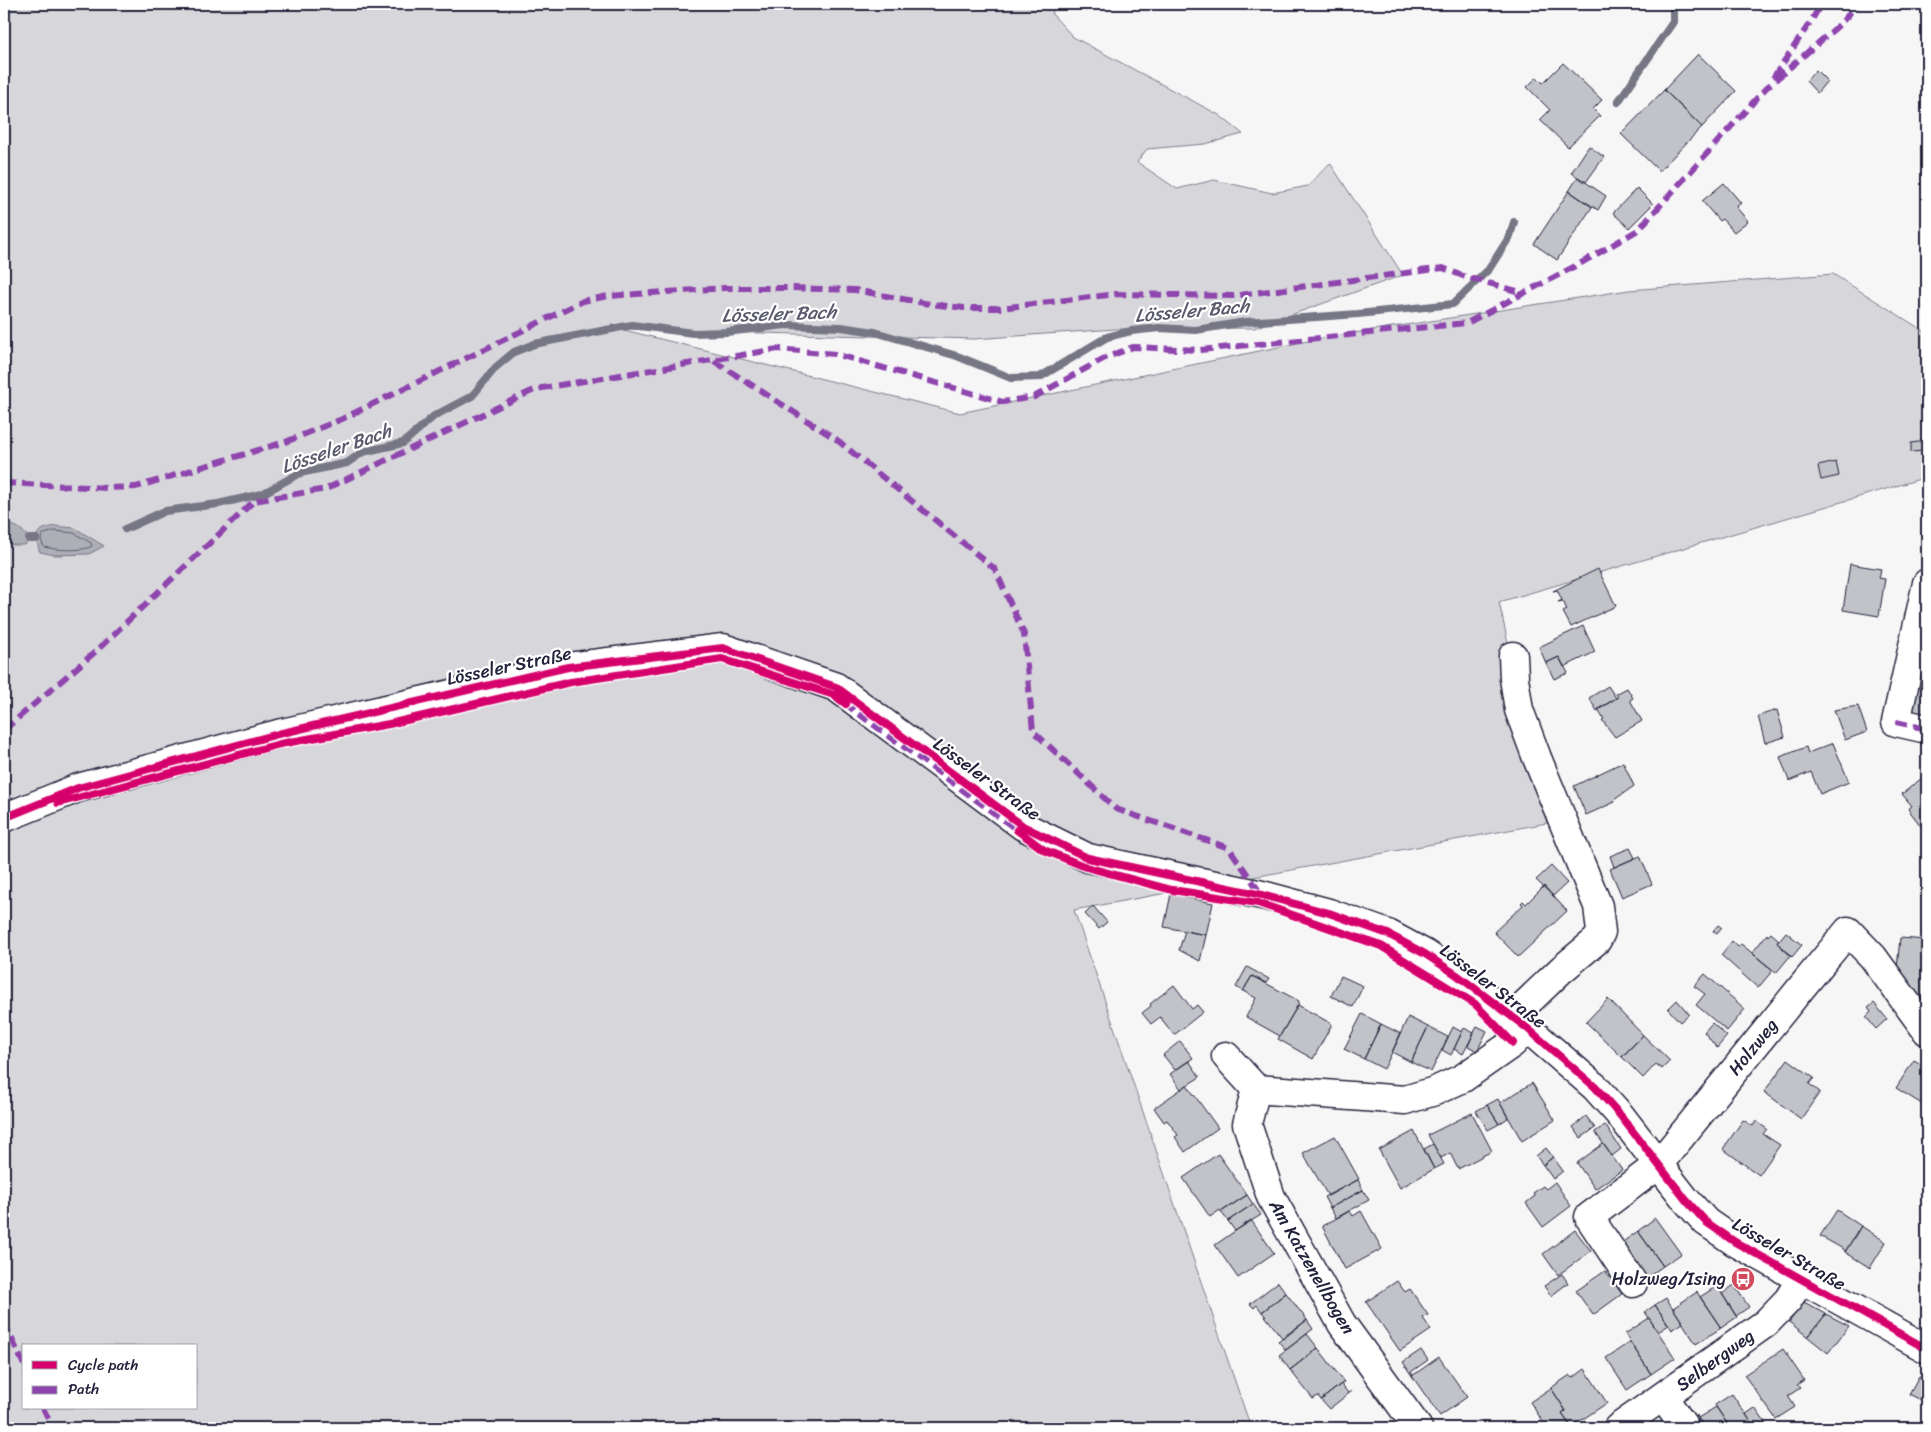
<svg xmlns="http://www.w3.org/2000/svg" width="1931" height="1432" font-family="Sriracha,sans-serif">
  <style>
    .green { fill: #d7d7db; stroke: #7c7c8b; fill-rule: evenodd }
    .water { fill: #aeaeb7; stroke: #767685 }
    .lines { fill: none; stroke-linecap: round; stroke-linejoin: round }
    .shore { stroke: #5a5a6d; stroke-width: 1 }
    .stream { stroke: #767685; stroke-width: 8 }
    .building { fill: #c2c2c9; stroke: #22223b }
    .minor-casing { stroke: #22223b; stroke-width: 31 }
    .minor { stroke: #fff; stroke-width: 28 }
    .quiet { stroke: #8e44ad; stroke-width: 6; stroke-dasharray: 12 6; stroke-linecap: butt }
    .cycleway-casing { stroke: #fff; stroke-width: 11 }
    .cycleway { stroke: #d6006c; stroke-width: 8 }
    .labels { text-anchor: middle; stroke-width: 4.5; stroke-linejoin: round; paint-order: stroke }
    .street-label { font-size: 18px; fill: #22223b; stroke: #fff }
    .poi-label { font-size: 18px; fill: #22223b; stroke: #fff; text-anchor: end }
    .water-label { font-size: 19px; font-style: italic; fill: #5a5a6d; stroke: #fff }
  </style>
  <rect width="100%" height="100%" fill="#f6f6f7"/>
  <filter id="ink" filterUnits="userSpaceOnUse"><feTurbulence type="fractalNoise" baseFrequency=".02" numOctaves="2"/><feDisplacementMap in="SourceGraphic" scale="10" xChannelSelector="R" yChannelSelector="G"/><feConvolveMatrix kernelMatrix="1 2 1 2 8 2 1 2 1" color-interpolation-filters="sRGB"/></filter>
  <g filter="url(#ink)">
    <!-- green -->
    <path class="green" d="M4 4H1055L1052 14 1073 37 1219 115 1243 134 1205 144 1147 149 1137 162 1177 189 1214 180 1272 193 1308 186 1330 163 1403 275 1254 328 1116 329 974 339 620 329 960 413 1322 338 1629 290 1833 274 1927 333V477L1499 602 1547 823 1074 910 1251 1428H4ZM24 1346H196V1408H24Z"/>
    <!-- water -->
    <path class="water" d="M4 523C15 525 23 529 29 539L25 545H12L4 542Z
      M55 526 75 528 104 546 89 554 55 555 40 552C33 533 36 530 55 526Z"/>
    <g class="lines">
      <!-- shore -->
      <path class="shore" d="M55 531 74 533 91 543 92 546C83 552 55 550 44 547L41 540 42 535Z"/>
      <!-- stream -->
      <path class="stream" d="M1618 102 1673 22V4
        M125 529 165 511 218 504 262 494 300 473 347 463 363 452 403 443 434 416 472 396 496 367 514 352 534 344 632 325 693 333 726 332 786 325 841 327 875 332 957 356 1011 378 1040 377 1107 337 1131 331 1159 328 1196 330 1245 322 1358 314 1453 304 1489 269 1510 236 1514 222
        M29 539H36"/>
    </g>
    <!-- building -->
    <path class="building" d="M1698 54 1736 91 1702 127 1664 90Z
      M1563 63 1602 100 1593 109 1600 116 1568 147 1540 120 1550 110 1527 87 1537 77 1543 83Z
      M1816 70 1827 81 1817 93 1806 81Z
      M1664 90 1702 127 1659 171 1621 134Z
      M1589 146 1604 157 1586 182 1571 173Z
      M1578 177 1606 196 1598 210 1569 191Z
      M1724 183 1741 203 1736 207 1748 221 1734 232 1722 219 1719 221 1702 201Z
      M1637 188 1653 204 1629 228 1613 213Z
      M1569 191 1592 207 1557 260 1534 244Z
      M1926 441 1927 451 1911 452V443Z
      M1836 462 1839 476 1821 480 1818 466Z
      M1850 564 1881 569 1879 578 1885 579 1879 616 1843 610Z
      M1598 569 1616 606 1571 627 1563 612 1567 610 1563 601 1558 602 1562 600 1557 590 1553 591Z
      M1583 626 1595 652 1564 667 1559 657 1546 663 1539 647Z
      M1559 657 1568 673 1554 679 1546 663Z
      M1923 660 1927 661V719L1915 715 1907 701Z
      M1608 686 1616 698 1597 711 1589 698Z
      M1627 688 1633 698 1630 700 1642 721 1615 737 1602 720 1604 719 1598 709 1618 697 1616 694Z
      M1858 706 1867 732 1845 740 1834 710Z
      M1777 710 1785 737 1765 743 1758 716Z
      M1833 743 1849 782 1820 794 1811 772 1789 781 1780 757 1806 747 1808 753Z
      M1623 762 1634 786 1614 800 1615 802 1586 815 1574 786Z
      M1927 774V834L1908 809 1912 806 1902 794Z
      M1630 848 1635 858 1614 867 1610 856Z
      M1640 856 1652 884 1622 897 1610 869Z
      M1551 866 1567 883 1553 896 1536 880Z
      M1544 886 1567 911 1518 957 1494 932 1523 905 1521 903 1523 901 1526 904Z
      M1171 894 1213 903 1206 935 1164 927Z
      M1093 906 1107 922 1099 929 1085 914Z
      M1718 925 1722 928 1717 934 1713 931Z
      M1185 931 1206 935 1200 961 1179 950Z
      M1786 932 1802 945 1792 957 1777 943Z
      M1771 933 1779 940 1777 943 1791 955 1776 973 1752 953 1767 934 1768 936Z
      M1900 938 1927 940V1006L1897 968Z
      M1732 941 1738 947 1741 944 1773 970 1758 988 1721 955Z
      M1247 967 1269 979 1266 983 1252 976 1243 991 1236 987Z
      M1705 974 1745 1009 1727 1031 1696 1005 1705 994 1694 986Z
      M1252 976 1299 1001 1298 1005 1280 1036 1246 1017 1256 998 1243 991Z
      M1341 976 1363 986 1353 1007 1331 996Z
      M1174 985 1192 1009 1197 1005 1203 1012 1174 1035 1160 1017 1151 1024 1142 1013 1151 1006 1150 1004Z
      M1608 999 1643 1035 1622 1057 1586 1022Z
      M1677 1000 1689 1014 1680 1022 1668 1009Z
      M1874 1003 1887 1019 1876 1029 1866 1017 1871 1012 1868 1008Z
      M1298 1005 1332 1024 1313 1059 1278 1039Z
      M1362 1014 1381 1024 1364 1059 1344 1049Z
      M1408 1017 1428 1027 1411 1062 1392 1052Z
      M1712 1023 1727 1036 1717 1048 1704 1032Z
      M1381 1024 1401 1034 1384 1069 1364 1059Z
      M1477 1026 1487 1031 1477 1051 1468 1046Z
      M1428 1027 1448 1037 1431 1072 1411 1062Z
      M1453 1027 1462 1032 1451 1055 1442 1050Z
      M1464 1028 1474 1033 1463 1054 1454 1049Z
      M1643 1035 1670 1061 1662 1069 1656 1064 1643 1078 1622 1057Z
      M1180 1041 1193 1058 1175 1070 1163 1055Z
      M1788 1059 1814 1078 1809 1084 1820 1092 1801 1119 1764 1092Z
      M1914 1060 1927 1068V1102L1925 1106 1896 1088Z
      M1189 1061 1200 1077 1181 1089 1170 1074Z
      M1532 1083 1555 1120 1522 1141 1500 1103Z
      M1187 1085 1218 1128 1185 1152 1175 1137 1178 1135 1167 1120 1164 1122 1154 1108Z
      M1498 1099 1508 1118 1499 1124 1487 1105Z
      M1487 1105 1499 1124 1488 1130 1476 1111Z
      M1472 1113 1492 1151 1458 1169 1450 1153 1441 1158 1428 1135Z
      M1586 1116 1595 1128 1581 1138 1573 1127Z
      M1743 1120 1753 1126 1756 1121 1767 1129 1763 1134 1780 1145 1759 1175 1723 1149Z
      M1605 1125 1621 1149 1612 1156 1595 1132Z
      M1414 1131 1434 1169 1400 1188 1379 1150Z
      M1335 1136 1359 1179 1328 1196 1303 1153Z
      M1433 1144 1444 1164 1434 1169 1424 1149Z
      M1603 1144 1622 1170 1595 1189 1577 1163Z
      M1546 1148 1553 1157 1543 1165 1536 1156Z
      M1218 1154 1247 1195 1221 1212 1220 1210 1210 1217 1183 1178Z
      M1553 1157 1563 1171 1553 1179 1543 1165Z
      M1358 1180 1363 1190 1330 1208 1324 1197Z
      M1555 1182 1571 1206 1543 1227 1526 1203 1535 1196 1533 1193 1543 1186 1546 1189Z
      M1363 1190 1369 1200 1336 1218 1330 1208Z
      M1247 1195 1253 1204 1228 1221 1221 1212Z
      M1253 1204 1261 1215 1235 1231 1228 1221Z
      M1837 1210 1861 1226 1845 1252V1250L1820 1236Z
      M1350 1211 1353 1216 1361 1211 1382 1249 1345 1269 1322 1226Z
      M1655 1218 1681 1254 1663 1266 1638 1231Z
      M1251 1220 1274 1253 1238 1278 1215 1245Z
      M1861 1226 1886 1242 1870 1268 1845 1252Z
      M1575 1230 1591 1251 1558 1275 1543 1254Z
      M1638 1231 1663 1266 1645 1279 1620 1244Z
      M1605 1271 1622 1294 1593 1315 1576 1291Z
      M1562 1274 1568 1283 1551 1296 1544 1286Z
      M1397 1281 1405 1292 1410 1289 1428 1315 1423 1318 1431 1330 1400 1351 1366 1302Z
      M1278 1282 1286 1293 1262 1312 1257 1305 1254 1308 1250 1304Z
      M1734 1285 1749 1307 1736 1316 1722 1294Z
      M1717 1286 1737 1317 1721 1328 1700 1297Z
      M1697 1292 1721 1328 1696 1344 1673 1308Z
      M1286 1293 1307 1320 1283 1339 1262 1312Z
      M1666 1298 1683 1323 1672 1330 1655 1305Z
      M1804 1302 1826 1314 1808 1337 1789 1322Z
      M1655 1305 1669 1325 1658 1332 1645 1312Z
      M1826 1314 1849 1326 1828 1353 1808 1337Z
      M1649 1318 1675 1358 1651 1374 1625 1334Z
      M1307 1320 1313 1329 1286 1350 1278 1341Z
      M1307 1334 1318 1348 1290 1370 1279 1355Z
      M1630 1342 1651 1374 1627 1390 1606 1358Z
      M1318 1348 1344 1382 1321 1400 1318 1396 1313 1399 1290 1370Z
      M1783 1349 1804 1380 1797 1385 1800 1388 1788 1396 1795 1407 1776 1419 1744 1375Z
      M1421 1350 1428 1360 1411 1372 1413 1375 1412 1376 1403 1362Z
      M1439 1357 1467 1397 1440 1416 1412 1376Z
      M1585 1369 1607 1403 1571 1427 1562 1414 1566 1411 1551 1388 1570 1375 1573 1378Z
      M1919 1376 1927 1380V1403L1909 1394Z
      M1341 1384 1348 1393 1352 1391 1329 1409 1321 1400Z
      M1551 1388 1566 1411 1562 1414 1571 1426 1567 1428H1547L1530 1402Z
      M1732 1394 1753 1425 1748 1428H1730L1715 1405Z
      M1716 1407 1730 1428H1705L1698 1418Z
      M1755 1408 1766 1424 1760 1428H1754L1746 1414Z
      M1697 1415 1698 1418 1705 1428H1693L1688 1421Z"/>
    <g class="lines">
      <!-- minor casing -->
      <g class="minor-casing">
        <path id="minor" d="M1927 583 1896 722 1927 729
          M4 818 78 788 278 734 568 667 723 648 836 687 1023 826 1088 858 1262 895 1329 913 1388 934 1425 954 1457 975 1527 1028 1595 1087 1620 1115 1686 1200 1706 1222 1735 1242 1927 1349
          M1512 1017 1561 970 1597 940 1601 932 1598 906 1537 758 1519 710 1514 678 1513 656
          M1226 1056 1256 1089 1405 1100 1435 1091 1463 1078 1513 1043 1527 1028
          M1256 1089 1247 1124 1271 1197 1342 1324 1418 1428
          M1633 1283 1589 1217 1658 1165 1801 988 1848 931 1873 957 1927 1031
          M1663 1397 1685 1428
          M1618 1428 1766 1323 1788 1300 1801 1279"/>
      </g>
      <!-- minor -->
      <use href="#minor" class="minor"/>
      <!-- quiet -->
      <path class="quiet" d="M1773 78 1813 18 1821 4
        M714 361 836 439 995 569 1024 634 1033 731 1116 809 1229 848 1262 895
        M4 483 108 488 136 487 288 441 342 419 583 301 608 296 724 288H789L855 290 924 303 964 308H1000L1116 294 1232 296 1443 268 1463 276 1524 293
        M844 703 1013 827
        M1896 722 1927 729
        M4 730 95 652 254 501 326 489 536 389 778 349 835 354 1003 402 1034 397 1103 359 1133 347 1200 350 1467 323 1583 262 1638 230 1766 88 1839 25 1858 4
        M4 1322 24 1365
        M43 1408 53 1428"/>
      <!-- cycleway casing -->
      <g class="cycleway-casing">
        <path id="cycleway" d="M58 803 280 744 389 724 571 682 722 659 834 695 846 704
          M4 818 78 788 278 734 568 667 723 648 836 687 1023 826 1088 858 1262 895 1329 913 1388 934 1425 954 1457 975 1527 1028 1595 1087 1620 1115 1686 1200 1706 1222 1735 1242 1927 1349
          M1017 830 1044 850 1086 867 1172 890 1258 903 1381 946 1475 1004 1513 1043"/>
      </g>
      <!-- cycleway -->
      <use href="#cycleway" class="cycleway"/>
    </g>
  </g>
  <!-- icons -->
  <defs>
    <g id="bus-disc" transform="scale(1.25)"><circle r="9.5" fill="#d1495b" stroke="#fff"/><path d="M-5-6H5V4H4V6H2V4H-2V6H-4V4H-5ZM-3.5-4V0h7V-4ZM-3.5 1.2v1.5H-2V1.2ZM2 1.2v1.5H3.5V1.2Z" fill="#fff"/></g>
  </defs>
  <g fill-rule="evenodd">
    <use href="#bus-disc" x="1743" y="1279"/>
  </g>
  <g class="labels">
    <!-- street labels -->
    <g class="street-label">
      <text transform="translate(509 666) rotate(-12)" y="6">Lösseler Straße</text>
      <text transform="translate(987 779) rotate(36)" y="6">Lösseler Straße</text>
      <text transform="translate(1493 986) rotate(37)" y="6">Lösseler Straße</text>
      <text transform="translate(1753 1047) rotate(-51)" y="6">Holzweg</text>
      <text transform="translate(1789 1254) rotate(30)" y="6">Lösseler Straße</text>
      <text transform="translate(1312 1267) rotate(60)" y="6">Am Katzenellbogen</text>
      <text transform="translate(1715 1360) rotate(-36)" y="6">Selbergweg</text>
    </g>
    <!-- poi labels -->
    <g class="poi-label">
      <text x="1726" y="1285">Holzweg/Ising</text>
    </g>
    <!-- water labels -->
    <g class="water-label">
      <text transform="translate(1192 310) rotate(-5)" y="7">Lösseler Bach</text>
      <text transform="translate(779 313) rotate(-2)" y="7">Lösseler Bach</text>
      <text transform="translate(336 448) rotate(-19)" y="7">Lösseler Bach</text>
    </g>
  </g>
  <!-- margin -->
  <rect width="1931" height="1432" fill="none" stroke="#fff" stroke-width="20"/>
  <rect x="10" y="10" width="1911" height="1412" fill="none" stroke="#22223b" stroke-width="2" filter="url(#ink)"/>
  <!-- legend -->
  <rect x="22" y="1344" width="175" height="65" fill="#ffffff" stroke="#a7a7b1"/>
  <rect x="32" y="1361" width="25" height="8" fill="#d6006c" stroke="#a7a7b1"/>
  <text x="68" y="1370" font-size="15" fill="#22223b">Cycle path</text>
  <rect x="32" y="1386" width="25" height="8" fill="#8e44ad" stroke="#a7a7b1"/>
  <text x="68" y="1394" font-size="15" fill="#22223b">Path</text>
</svg>
